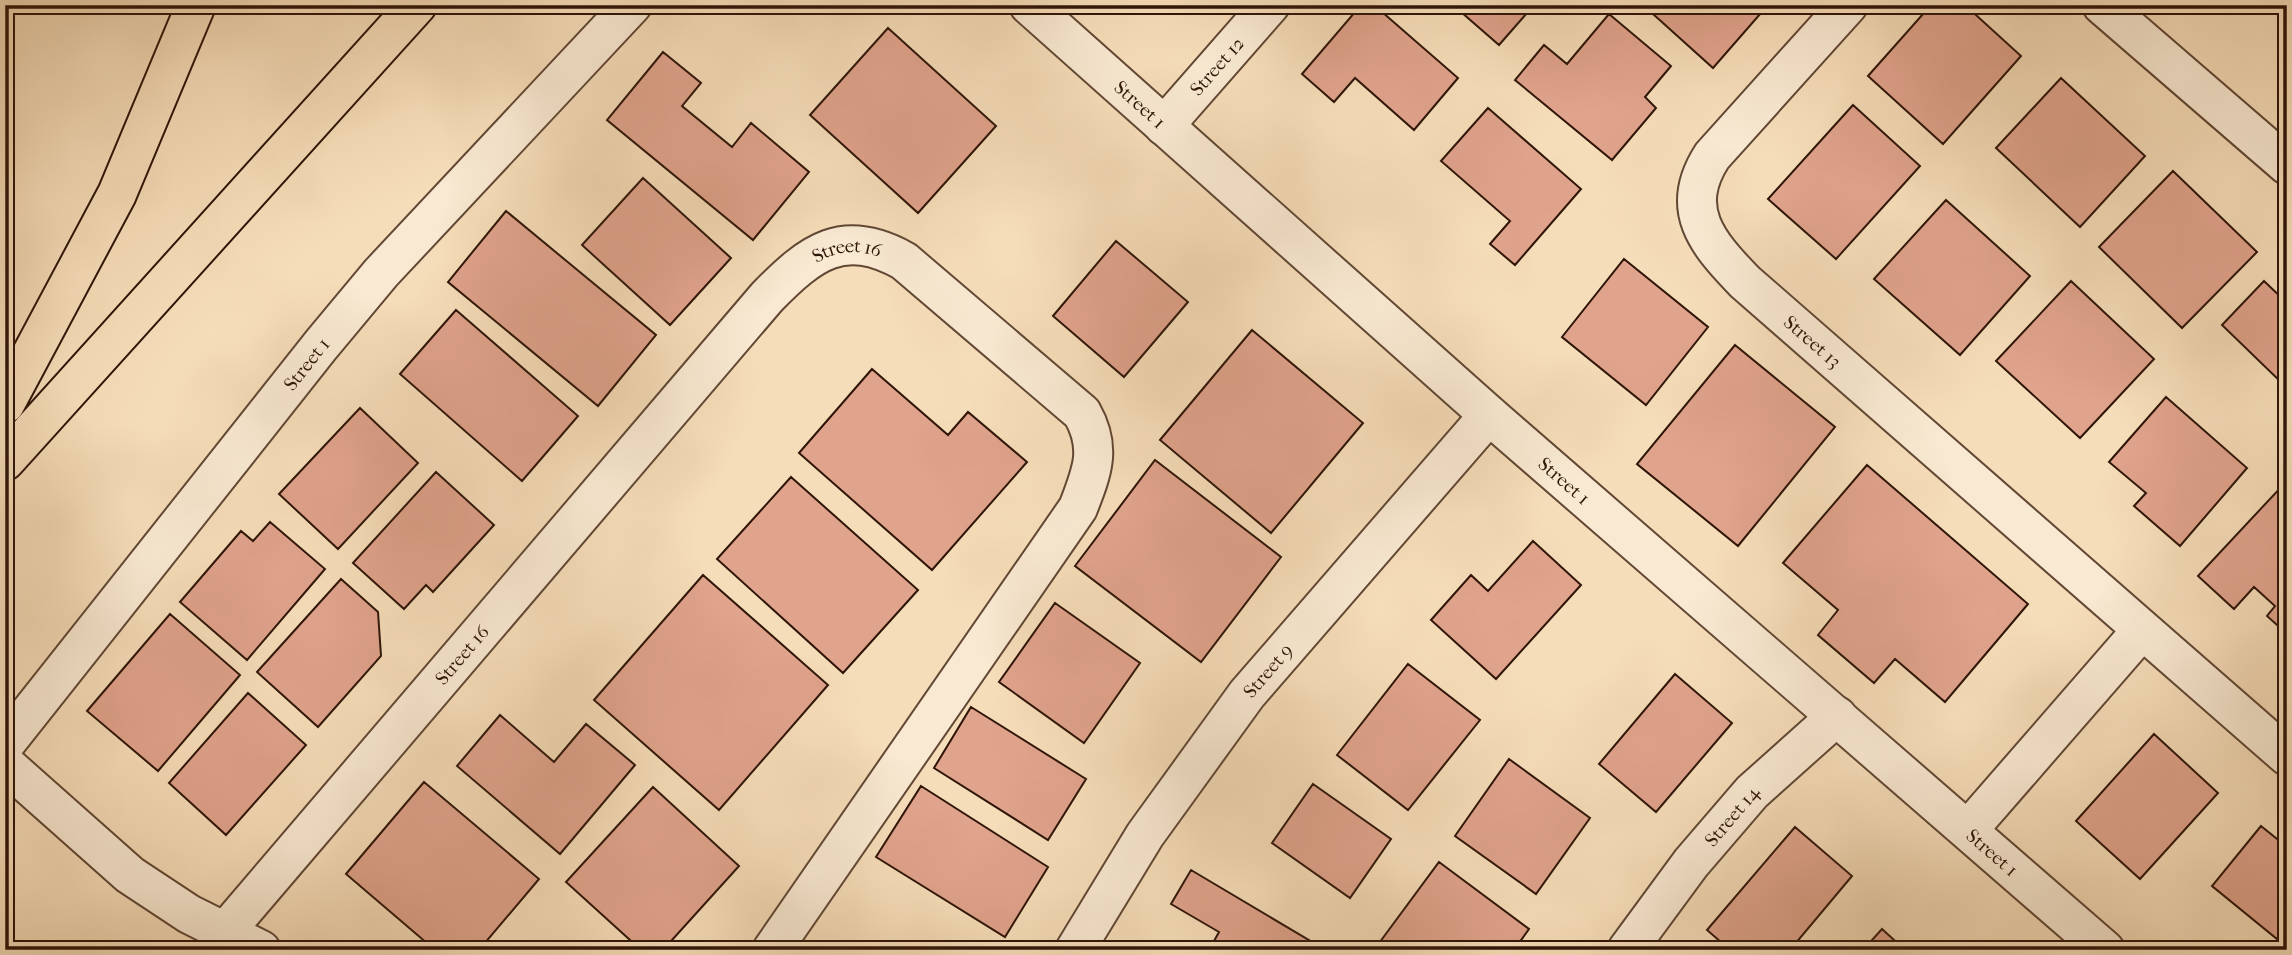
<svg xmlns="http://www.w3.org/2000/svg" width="2292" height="955" font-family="'IM FELL French Canon',serif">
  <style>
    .building { fill: #e0a38c; stroke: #2f1508; stroke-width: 2 }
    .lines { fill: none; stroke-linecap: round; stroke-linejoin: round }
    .street-casing { stroke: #614734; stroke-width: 42 }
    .highway-casing { stroke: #2f1508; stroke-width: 42 }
    .street { stroke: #f9e9d2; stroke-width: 38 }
    .highway { stroke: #f6ddb9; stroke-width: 38 }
    .labels { text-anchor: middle; stroke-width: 7; stroke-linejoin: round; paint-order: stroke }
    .street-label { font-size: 19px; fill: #2f1508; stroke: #f9e9d2 }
  </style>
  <rect width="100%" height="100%" fill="#f6ddb9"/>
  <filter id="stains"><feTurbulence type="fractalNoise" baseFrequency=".00286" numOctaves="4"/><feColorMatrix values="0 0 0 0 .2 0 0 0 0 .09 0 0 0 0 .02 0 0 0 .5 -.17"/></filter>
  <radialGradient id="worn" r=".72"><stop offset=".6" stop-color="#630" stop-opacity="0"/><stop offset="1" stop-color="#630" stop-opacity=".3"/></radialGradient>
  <!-- building -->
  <path class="building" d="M1361 5H1374L1458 78 1414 130 1355 78 1334 102 1302 74Z
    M1453 5H1534L1499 45Z
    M1643 5H1768L1713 68Z
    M1931 5H1965L2021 56 1943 144 1868 76Z
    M1609 14 1671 66 1645 97 1656 108 1612 160 1515 80 1544 45 1567 64Z
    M888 28 996 126 918 213 810 115Z
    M663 52 701 83 682 106 732 147 751 123 809 172 753 240 607 120Z
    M2061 78 2145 156 2080 227 1996 148Z
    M1853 105 1920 166 1836 259 1768 199Z
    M1488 108 1581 189 1515 265 1490 244 1510 221 1441 161Z
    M2173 171 2257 252 2182 328 2099 247Z
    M643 178 731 258 670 325 582 245Z
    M1946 200 2030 276 1960 355 1874 279Z
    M506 211 656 335 598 406 448 282Z
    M1116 241 1188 302 1124 377 1053 316Z
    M1624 259 1708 327 1646 405 1562 337Z
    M2071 281 2154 359 2080 438 1996 361Z
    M2264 281 2287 303V388L2222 325Z
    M456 310 578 416 522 481 400 374Z
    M1252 330 1363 423 1271 533 1160 440Z
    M1735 345 1835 427 1738 546 1637 464Z
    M872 369 948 435 968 412 1027 462 932 570 799 453Z
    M2166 397 2247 468 2180 546 2134 506 2146 493 2109 462Z
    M360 408 418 463 338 549 279 494Z
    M1155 460 1281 557 1201 662 1075 566Z
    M1867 465 2028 604 1945 702 1895 659 1874 683 1818 635 1838 610 1783 563Z
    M436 472 494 525 433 592 426 585 404 609 353 563Z
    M791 477 918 590 843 673 717 559Z
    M2283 485 2287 488V634L2267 616 2275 606 2254 587 2234 609 2198 576Z
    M270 522 325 569 247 660 180 602 241 531 253 541Z
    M1533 541 1581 585 1496 679 1431 620 1471 575 1488 591Z
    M703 575 828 685 719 810 594 700Z
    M341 579 378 612 381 656 318 727 257 672Z
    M1055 603 1140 663 1084 743 999 682Z
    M170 614 240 675 158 771 87 711Z
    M1408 664 1480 720 1408 810 1337 755Z
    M1675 674 1732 723 1656 812 1599 764Z
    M248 693 306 745 226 835 169 783Z
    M971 707 1086 779 1048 840 934 768Z
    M500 715 554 762 586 724 635 765 560 854 457 766Z
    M2154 734 2218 793 2140 879 2076 821Z
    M1509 759 1590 818 1536 894 1455 836Z
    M424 782 539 879 479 950H435L346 874Z
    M1313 784 1391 839 1350 898 1272 843Z
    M921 786 1048 867 1005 937 876 857Z
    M653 787 739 866 663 950H641L566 882Z
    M2261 826 2287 847V927L2277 939 2212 886Z
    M1795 827 1852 876 1790 950H1730L1707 930Z
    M1439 862 1529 929 1514 950H1374Z
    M1191 870 1312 942 1308 950H1209L1219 932 1171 904Z
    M1882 929 1905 950H1863Z"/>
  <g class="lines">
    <!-- street casing -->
    <g class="street-casing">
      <g id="street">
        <path id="s1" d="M1029 5 1489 415 2105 950"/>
        <path id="s2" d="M1848 5 1712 156C1678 209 1707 243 1745 282L2287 756"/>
        <path d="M2102 5 2287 165"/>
        <path id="s3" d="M1164 126 1270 5"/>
        <path id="s4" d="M5 744 321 345 381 273 632 5"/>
        <path d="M5 764 130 875 189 914 261 950"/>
        <path d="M1968 830 2142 630"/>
        <path id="s5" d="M224 933 767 297C811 252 843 227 904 261L1082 413C1102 448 1092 472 1078 508L772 950"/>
        <path id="s6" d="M1075 950 1145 835 1247 694 1489 415"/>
        <path id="s7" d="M1627 950 1691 863 1752 792 1837 716"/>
      </g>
    </g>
    <!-- highway casing -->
    <g class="highway-casing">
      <path id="highway" d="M5 404 117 194 196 5
        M5 461 417 5"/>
    </g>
    <!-- street -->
    <use href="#street" class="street"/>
    <!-- highway -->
    <use href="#highway" class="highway"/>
  </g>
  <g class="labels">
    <!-- street labels -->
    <g class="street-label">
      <text dy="7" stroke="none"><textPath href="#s3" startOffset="80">Street 12</textPath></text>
      <text dy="7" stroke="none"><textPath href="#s1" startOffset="149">Street 1</textPath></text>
      <text dy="7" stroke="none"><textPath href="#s5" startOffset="933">Street 16</textPath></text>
      <text dy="7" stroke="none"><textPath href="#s2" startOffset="438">Street 13</textPath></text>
      <text dy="7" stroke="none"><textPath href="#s4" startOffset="485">Street 1</textPath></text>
      <text dy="7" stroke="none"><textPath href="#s1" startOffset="716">Street 1</textPath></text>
      <text dy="7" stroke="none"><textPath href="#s5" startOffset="366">Street 16</textPath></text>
      <text dy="7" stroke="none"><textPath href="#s6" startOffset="340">Street 9</textPath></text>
      <text dy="7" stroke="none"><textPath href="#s7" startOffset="170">Street 14</textPath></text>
      <text dy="7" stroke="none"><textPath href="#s1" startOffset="1283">Street 1</textPath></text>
    </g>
  </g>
  <!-- margin -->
  <rect width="2292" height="955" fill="none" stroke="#f6ddb9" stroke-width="28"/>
  <rect x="7" y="7" width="2278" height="941" fill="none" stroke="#2f1508" stroke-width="3.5"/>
  <rect x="14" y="14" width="2264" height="927" fill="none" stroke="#2f1508" stroke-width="2"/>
  <rect width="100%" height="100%" filter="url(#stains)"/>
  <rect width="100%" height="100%" fill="url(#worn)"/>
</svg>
